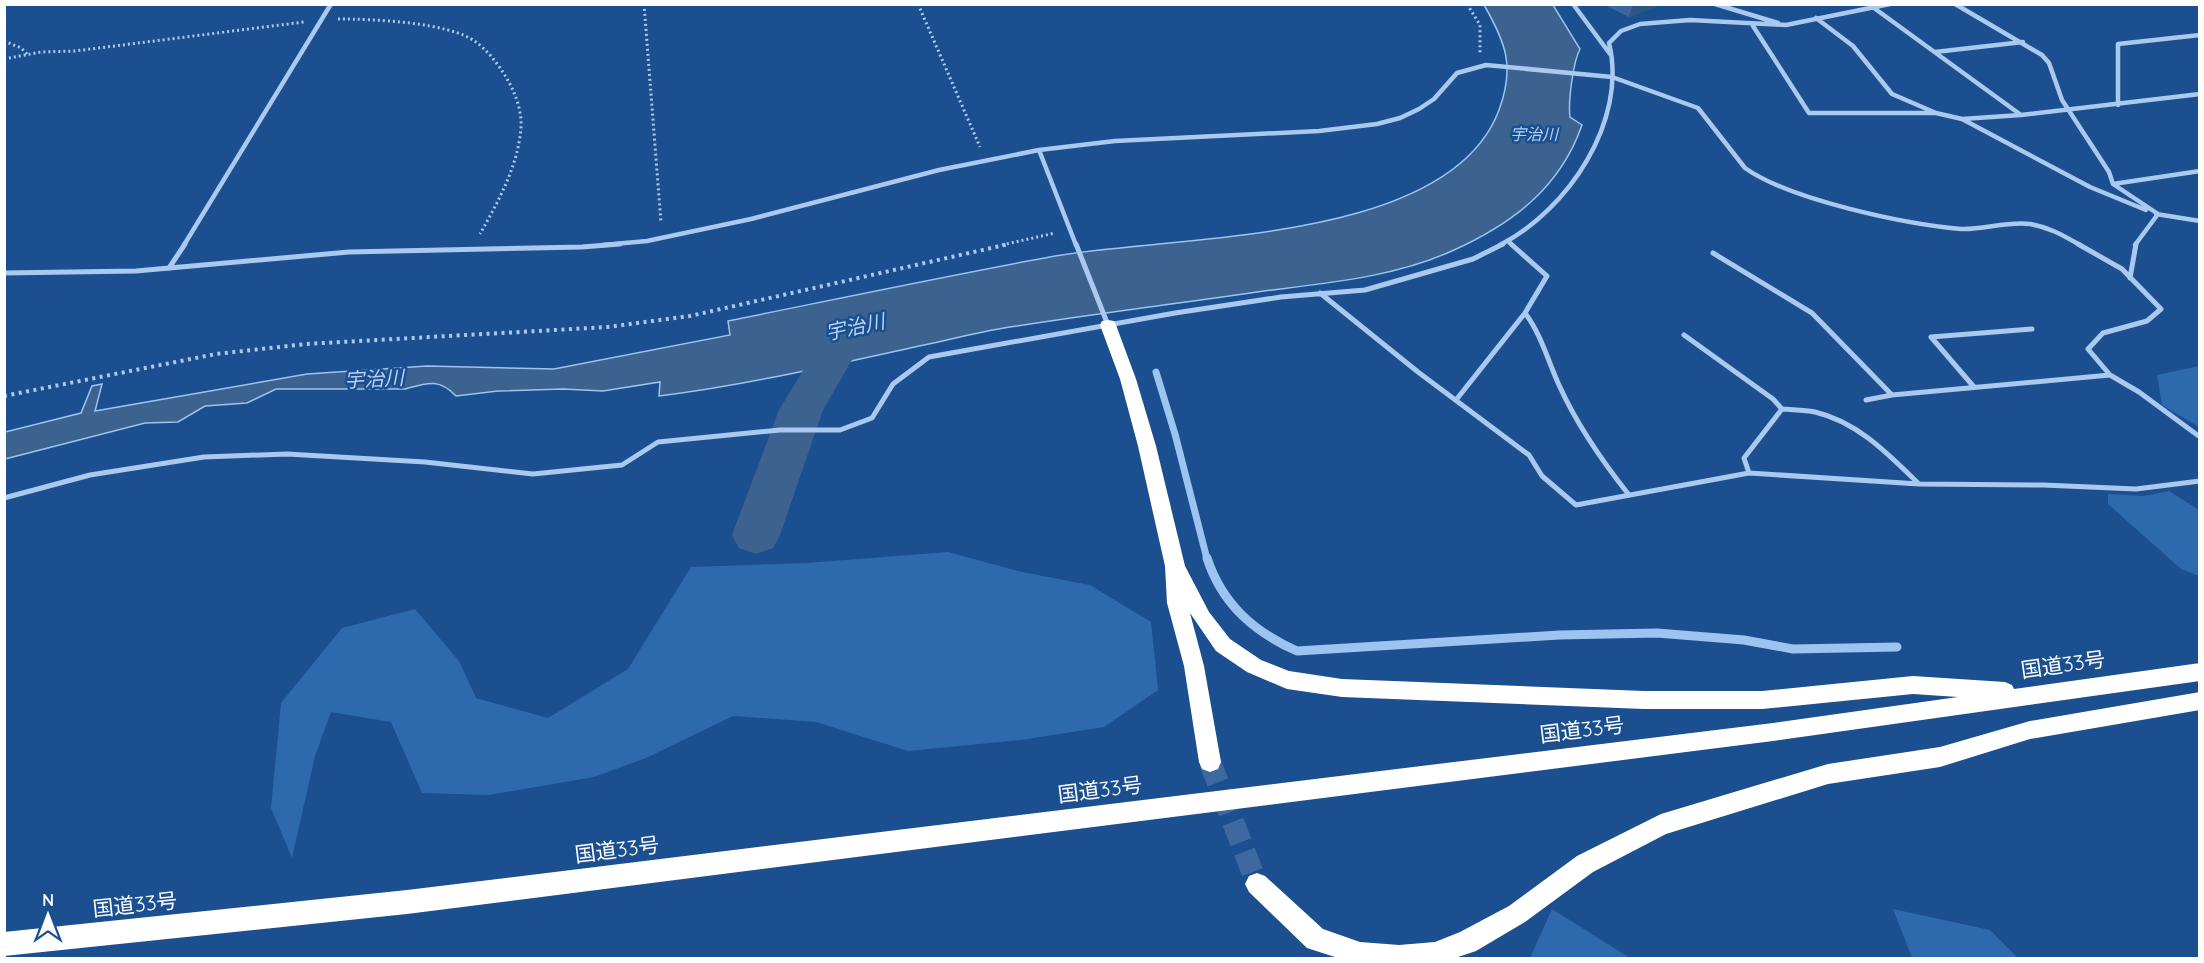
<svg xmlns="http://www.w3.org/2000/svg" width="2204" height="963" font-family="Quicksand,'Noto Sans JP',sans-serif">
  <style>
    .green { fill: #2e69ad }
    .water { fill: #3c6290; stroke: #9cc4f0; stroke-width: 1.5 }
    .lines { fill: none; stroke-linecap: round; stroke-linejoin: round }
    .stream-far1 { stroke: #9cc4f0; stroke-width: 7 }
    .stream { stroke: #9cc4f0; stroke-width: 9 }
    .river { fill: #3c6290; fill-rule: evenodd }
    .highway-tunnel { stroke: #3d69a0; stroke-width: 22; stroke-dasharray: 22 10; stroke-linecap: butt }
    .path-far1 { stroke: #a9c9ee; stroke-width: 3; stroke-dasharray: 2 3; stroke-linecap: butt }
    .path { stroke: #a9c9ee; stroke-width: 4; stroke-dasharray: 3 4.5; stroke-linecap: butt }
    .street-far1 { stroke: #a9c9ee; stroke-width: 4.5 }
    .street { stroke: #a9c9ee; stroke-width: 5 }
    .highway { fill: #fff; fill-rule: evenodd }
    .wall { fill: #3a679d }
    .shaded-wall { fill: #305480 }
    .labels { text-anchor: middle; stroke-width: 5; stroke-linejoin: round; paint-order: stroke }
    .far-water-label { font-size: 16px; font-style: italic; fill: #b5d3f5; stroke: #1b4f8f }
    .water-label { font-size: 20px; font-style: italic; fill: #b5d3f5; stroke: #1b4f8f }
    .near-street-label { font-size: 21px; fill: #fff; stroke: #1b4f8f }
  </style>
  <rect width="100%" height="100%" fill="#1b4f8f"/>
  <!-- green -->
  <path class="green" d="M2199 366H2200L2199 427 2162 405 2157 375Z
    M2169 491 2199 510V576L2181 569 2108 504V494L2144 496Z
    M948 552 1022 572 1090 585 1151 622 1158 690 1104 727 1021 740 908 751 816 722 733 716 646 758 594 777 489 795 422 793 391 722 331 712 315 756 292 858 271 808 281 703 342 628 415 609 459 661 476 698 548 718 628 669 691 567 807 563Z
    M1552 909 1630 958H1530Z
    M1893 909 1990 930 2018 958H1912Z"/>
  <!-- water -->
  <path class="water" d="M1484 5H1553L1580 49C1573 62 1568 102 1570 117L1582 125C1560 188 1513 223 1454 250 1396 277 1327 283 1264 291 1182 303 1099 313 1017 326 985 330 954 339 924 345 836 364 748 385 659 396L660 382 603 391 563 389 498 391 456 396C439 378 427 383 405 389H276L247 403 205 406 178 422 145 423 5 459V432L81 413 92 386 102 384 95 411 307 374 427 366 554 369 730 335 728 321C837 299 946 276 1055 256 1173 235 1449 245 1499 110 1515 67 1506 43 1484 5Z"/>
  <g class="lines">
    <!-- stream-far1 -->
    <path class="stream-far1" d="M1156 372 1175 434 1207 559"/>
    <!-- stream -->
    <path class="stream" d="M1207 558C1222 604 1254 632 1297 651L1559 635 1657 633 1744 640 1793 649 1897 647"/>
    <!-- river -->
    <path class="river" d="M849 315 864 319 870 329 823 410 780 535 773 548 756 554 739 548 732 535 779 410 834 319Z"/>
    <!-- highway-tunnel -->
    <path class="highway-tunnel" d="M1210 762 1257 884"/>
    <!-- path-far1 -->
    <path class="path-far1" d="M644 4 661 223
      M918 4 980 147
      M1276 4H1281
      M1467 4 1480 25V53
      M338 19C372 19 449 22 476 42 488 51 498 64 506 77 515 92 522 110 521 128 518 166 498 202 480 234
      M4 41 21 48 27 54
      M4 59 41 52 75 51 304 22
      M1002 245 1055 233"/>
    <!-- path -->
    <path class="path" d="M4 396 216 354 306 344 608 327 690 316 1009 244"/>
    <!-- street-far1 -->
    <path class="street-far1" d="M1573 4 1610 54
      M1715 4 1778 23
      M1955 4 2042 55 2049 63 2062 100 2109 172 2113 184 2158 214
      M1874 8 2021 115 1962 119 1936 113
      M1753 26 1809 113H1936L1892 94 1853 46 1816 18
      M1935 52 2023 42
      M2118 105V44L2200 35
      M2021 115 2200 94
      M1962 119 2090 187 2146 210
      M1039 150 1076 245
      M2113 184 2200 171
      M2156 214 2200 221
      M1508 241 1512 245
      M184 245 331 4
      M603 245 647 241 751 219 939 170 1039 150 1115 141 1319 131 1377 124 1400 118 1419 109 1434 99 1457 73 1486 65 1612 77 1698 108 1745 168C1790 200 1905 224 1961 229 1983 230 2007 221 2030 224 2049 227 2064 236 2080 245
      M1500 245C1568 210 1628 121 1609 43L1621 31 1640 24 1690 20 1786 25 1890 4
      M2135 245 2158 214"/>
    <!-- street -->
    <path class="street" d="M1076 244 1108 325
      M2078 244 2122 269 2161 309 2147 321 2103 333 2088 349 2110 375 2139 392 2200 437
      M1713 253 1812 313 1892 395 2110 375
      M169 268 185 244
      M4 273 136 271 349 252 582 247 620 244
      M2130 278 2136 244
      M1320 293 1418 372 1529 455 1542 476 1576 505 1749 473 1919 484
      M1525 313C1541 334 1548 361 1559 385 1577 425 1602 461 1629 495
      M1684 335 1773 399 1782 409
      M1974 387 1931 337 2032 329
      M1456 400 1525 313 1547 276 1511 244
      M1866 400 1892 395
      M1749 473 1744 458 1782 409C1793 410 1804 410 1815 412 1858 422 1889 455 1919 484L2043 485 2136 489 2200 481
      M4 498 90 475 204 457 287 454 425 462 533 474 622 465 658 442 780 430H840L872 418 893 384 929 357 1175 313 1281 297 1365 290 1473 259 1503 244"/>
    <!-- highway -->
    <path class="highway" d="M1108 320 1114 321 1116 325 1136 379 1156 446 1185 566 1209 612 1230 639 1261 660 1289 671 1342 679 1644 691H1762L1913 676 2005 682 2012 685 2014 689 2200 663V681L1773 741 407 914 4 956V932L407 890 1773 723 1958 697 1913 694 1762 709H1644L1342 697 1287 689 1247 672 1216 651 1190 613 1204 666 1221 762 1218 769 1210 772 1202 769 1199 762 1184 666 1167 603 1165 566 1138 446 1120 379 1100 325 1102 321Z
      M2200 692V710L2030 739 1940 767 1828 784 1666 834 1593 872 1525 922 1476 951 1455 958H1338L1307 948 1249 892 1245 884 1249 876 1257 873 1265 876 1323 929 1360 942 1399 945 1435 942 1460 932 1509 906 1577 856 1661 814 1828 764 1940 747 2030 721Z"/>
  </g>
  <!-- wall -->
  <path class="wall" d="M1602 4H1662L1629 17Z"/>
  <!-- shaded-wall -->
  <path class="shaded-wall" d="M1633 4H1662L1629 17Z"/>
  <g class="labels">
    <!-- far-water labels -->
    <g class="far-water-label">
      <text x="1534" y="140">宇治川</text>
    </g>
    <!-- water labels -->
    <g class="water-label">
      <text transform="translate(855 327) rotate(-12)" y="7">宇治川</text>
      <text transform="translate(374 379) rotate(-3)" y="7">宇治川</text>
    </g>
    <!-- near-street labels -->
    <g class="near-street-label">
      <text transform="translate(2063 665) rotate(-8)" y="7">国道33号</text>
      <text transform="translate(1582 730) rotate(-7)" y="7">国道33号</text>
      <text transform="translate(1100 790) rotate(-7)" y="7">国道33号</text>
      <text transform="translate(617 850) rotate(-7)" y="7">国道33号</text>
      <text transform="translate(135 905) rotate(-6)" y="7">国道33号</text>
    </g>
  </g>
  <!-- border -->
  <rect width="2204" height="963" fill="none" stroke="#ffffff" stroke-width="12"/>
  <!-- north arrow -->
  <g transform="translate(48 915)" stroke="#1b4f8f" stroke-width="4.5" paint-order="stroke">
  <path d="M0-4.5L10 22L0 15L-10 22Z" fill="#ffffff"/>
  <text y="-9" font-size="16" font-weight="bold" text-anchor="middle" fill="#ffffff">N</text>
  </g>
</svg>
